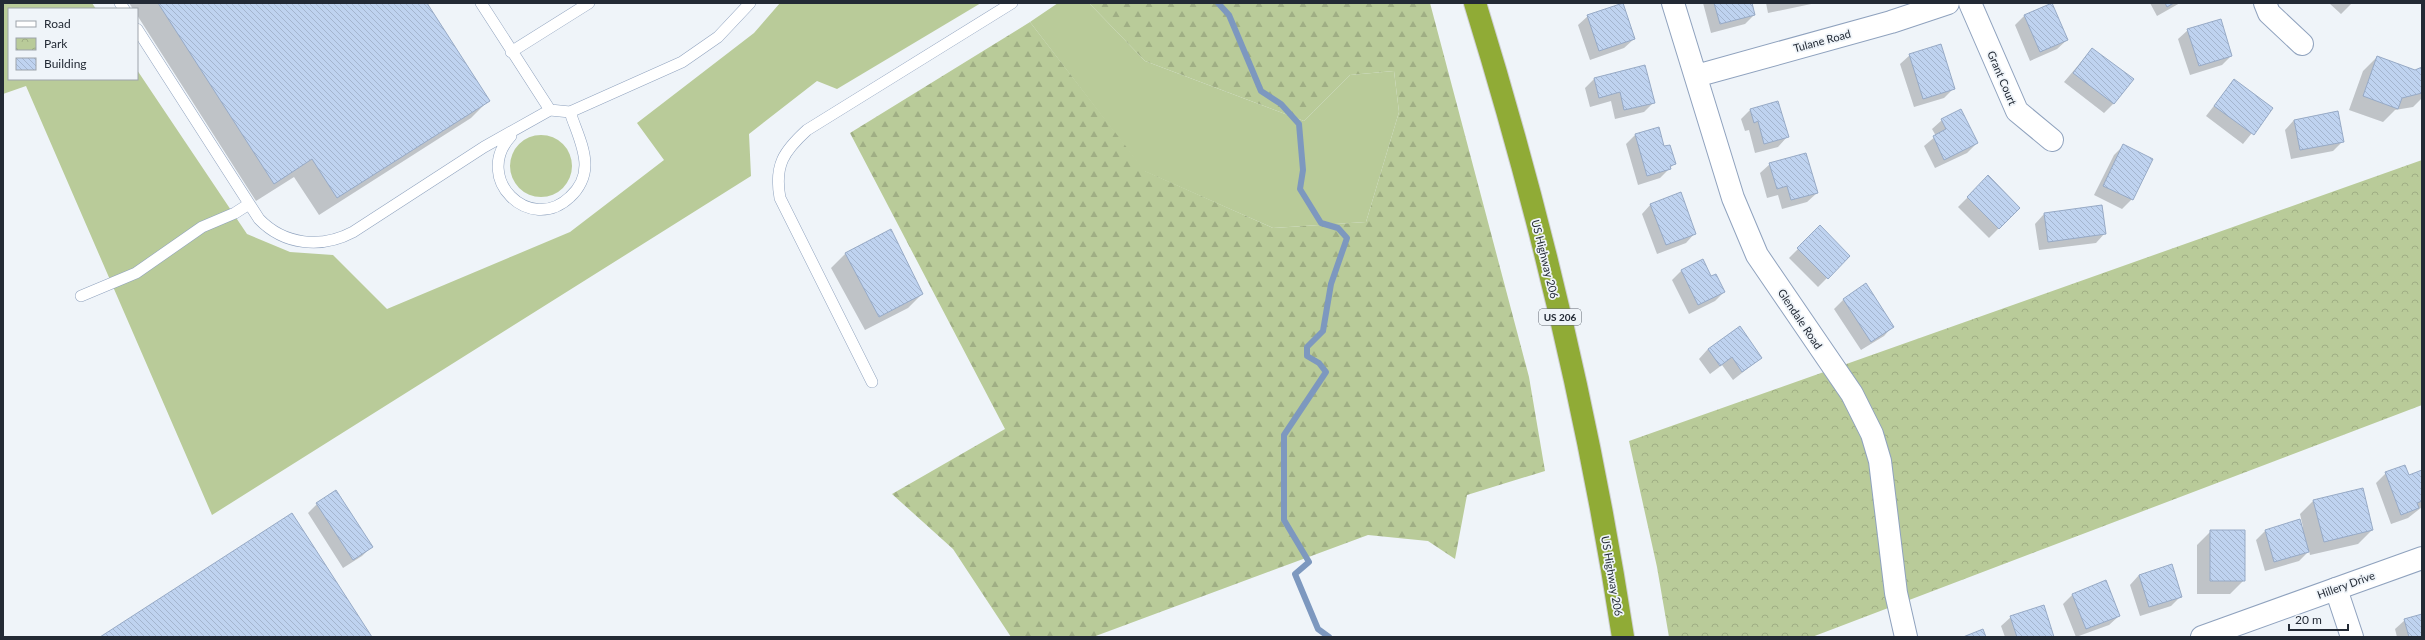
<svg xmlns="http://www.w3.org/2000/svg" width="2425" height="640" font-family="Lato,sans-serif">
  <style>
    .grass { fill: #b9cb99 }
    .forest { fill: url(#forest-firs) }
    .park { fill: url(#park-crowns) }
    .shadow { fill: #0003 }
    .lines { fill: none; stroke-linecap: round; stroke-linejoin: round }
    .stream { stroke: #7d98bf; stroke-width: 6 }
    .building { fill: url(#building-back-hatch); stroke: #97aac6 }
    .service-casing { stroke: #8fa2be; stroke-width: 12 }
    .minor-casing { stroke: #8fa2be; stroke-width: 24 }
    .tertiary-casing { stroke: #8fa2be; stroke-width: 24 }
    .trunk-casing { stroke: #cfd0d3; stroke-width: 24 }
    .service { stroke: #fff; stroke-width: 11 }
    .minor { stroke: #fff; stroke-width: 22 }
    .tertiary { stroke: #fff; stroke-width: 22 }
    .trunk { stroke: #90ab36; stroke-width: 22 }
    .labels { text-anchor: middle; stroke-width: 3.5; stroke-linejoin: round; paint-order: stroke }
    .shield { fill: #eff4f9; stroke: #606770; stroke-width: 1 }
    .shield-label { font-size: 10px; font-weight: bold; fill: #232a35 }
    .street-label { font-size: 11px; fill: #232a35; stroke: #eff4f9 }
  </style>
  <defs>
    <pattern id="forest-firs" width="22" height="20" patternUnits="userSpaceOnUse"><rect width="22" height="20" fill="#b9cb99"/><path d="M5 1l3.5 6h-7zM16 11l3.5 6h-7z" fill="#9fae84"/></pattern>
    <pattern id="park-crowns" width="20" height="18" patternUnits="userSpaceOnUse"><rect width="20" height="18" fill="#b9cb99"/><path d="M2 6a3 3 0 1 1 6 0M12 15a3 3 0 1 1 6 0" fill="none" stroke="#9fae84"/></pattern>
    <pattern id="building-back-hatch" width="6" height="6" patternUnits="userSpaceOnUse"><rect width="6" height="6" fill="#bfd3f0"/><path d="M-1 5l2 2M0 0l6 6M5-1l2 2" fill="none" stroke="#a4b5ce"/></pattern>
  </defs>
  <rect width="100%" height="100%" fill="#eff4f9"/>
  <!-- grass -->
  <path class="grass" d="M3 3H92L96 9H9V79H137V70L247 234 290 252 333 255 387 309 570 232 664 160 637 123 754 33 780 3H981L837 89 817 81 749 134 751 176 212 515 26 86 3 94Z
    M1058 3H1089L1145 61 1304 121 1350 75 1394 71 1399 112 1366 222 1273 228 1144 171 1030 22Z
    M510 166a31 31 0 1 1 62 0a31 31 0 1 1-62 0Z"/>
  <!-- forest -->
  <path class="forest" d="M1089 3H1430L1529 377 1545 471 1467 495 1455 559 1428 541 1368 535 1093 637H1011L953 549 892 494 1005 429 850 133 1030 22 1145 171 1273 228 1366 222 1399 112 1394 71 1350 75 1304 121 1145 61Z"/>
  <!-- park -->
  <path class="park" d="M2422 160V405L1812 637H1669L1657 567 1629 441Z"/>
  <!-- shadow -->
  <path class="shadow" d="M129 3H426L488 101 471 118 319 215 294 177 256 201 137 15V9H133Z
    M1703 3H1751L1754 15 1745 24 1711 33Z
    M1766 3H1816L1768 13Z
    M2150 3H2180L2157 16Z
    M2329 3H2352L2341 14Z
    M2051 4 2067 40 2057 49 2030 61 2015 25 2024 16Z
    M1588 16 1634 39 1624 48 1590 60 1578 25Z
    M2188 30 2231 56 2222 65 2190 75 2178 39Z
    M2092 49 2114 103 2104 113 2064 82Z
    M1910 55 1954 88 1944 98 1914 107 1900 64Z
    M2377 57 2415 71 2422 68V98L2413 107 2395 110 2383 122 2349 110 2363 71Z
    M1594 79 1654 102 1644 112 1615 119 1611 101 1590 107 1585 88Z
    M2234 80 2272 108 2243 144 2206 116Z
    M1751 109 1787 137 1778 147 1755 153 1749 130 1745 131 1741 119Z
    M1942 120 1977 143 1967 153 1935 168 1924 146 1936 136 1932 129Z
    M2294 120 2343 141 2333 151 2291 159 2285 130Z
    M1658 128 1664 148 1674 164 1660 178 1638 185 1626 144 1635 135Z
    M2124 145 2132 199 2122 209 2094 195 2114 155Z
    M1770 164 1817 193 1807 202 1782 209 1778 195 1767 198 1760 173Z
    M1988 177 2019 208 1989 238 1958 207Z
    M1651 204 1695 233 1686 243 1657 254 1642 214Z
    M2044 214 2105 233 2096 243 2039 250 2035 224Z
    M1820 227 1849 256 1818 287 1789 258Z
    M890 231 922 294 908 308 865 330 831 268 845 254Z
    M1682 270 1711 278 1724 292 1715 301 1689 314 1672 280Z
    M1866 285 1893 326 1884 336 1861 350 1834 309 1843 300Z
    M1708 349 1761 358 1733 380 1722 365 1710 374 1699 359Z
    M2422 471V507L2408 518 2391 524 2376 483 2386 473 2408 476Z
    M2314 500 2372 530 2358 544 2310 555 2309 551 2299 561 2265 571 2256 540 2266 530 2303 527 2300 514Z
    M317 504 371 547 362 556 343 568 308 513Z
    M2211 531 2244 580 2230 594H2197V545Z
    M2139 575 2181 596 2171 606 2140 616 2130 585Z
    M2106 582 2119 616 2109 625 2076 637 2063 604 2072 595Z
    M2422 615V637H2397L2395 629 2405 620Z
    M2011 617 2053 637H2005L2001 626Z"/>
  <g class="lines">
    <!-- stream -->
    <path class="stream" d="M1218 3 1229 15 1261 91 1281 104 1299 124 1303 170 1300 189 1321 223 1338 228 1347 238 1331 284 1323 331 1307 347V356L1319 363 1326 372 1284 435V520L1309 562 1295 574 1318 629 1329 637"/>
  </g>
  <!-- building -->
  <path class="building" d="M158 3H427L490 101 337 198 312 159 274 184Z
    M1623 3 1635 39 1599 51 1587 15Z
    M1714 3H1752L1755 15 1720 24Z
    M2052 3 2068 40 2040 52 2024 15Z
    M2165 3H2174L2167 7Z
    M2221 19 2232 56 2199 66 2187 29Z
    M1941 44 1955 89 1923 99 1909 54Z
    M2092 48 2134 79 2114 104 2073 73Z
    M2377 56 2415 70 2422 67V93L2402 98 2398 109 2363 96Z
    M1645 65 1655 103 1624 110 1620 92 1599 98 1594 78Z
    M2234 79 2273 108 2254 135 2214 106Z
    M1778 101 1789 137 1764 144 1758 121 1754 123 1750 109Z
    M1961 109 1978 143 1944 160 1933 136 1946 129 1941 119Z
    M2338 111 2344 142 2300 150 2294 120Z
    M1659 127 1664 146 1670 145 1676 164 1670 166 1671 169 1647 176 1635 134Z
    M2123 144 2153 159 2133 200 2103 186Z
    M1806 153 1818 193 1791 200 1787 186 1777 189 1769 163Z
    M1988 175 2020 208 1999 229 1967 197Z
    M1681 192 1696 234 1666 245 1650 204Z
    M2102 205 2106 234 2048 242 2044 213Z
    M1820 225 1850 256 1828 279 1797 248Z
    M891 229 923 294 879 317 845 253Z
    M1703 259 1711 276 1716 274 1725 292 1698 305 1681 270Z
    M1866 283 1894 327 1871 342 1843 299Z
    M1740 326 1762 358 1742 372 1732 357 1720 366 1708 349Z
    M2405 465 2409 475 2422 470V501L2417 503 2419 508 2401 515 2385 472Z
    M2363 488 2373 530 2324 542 2313 500Z
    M336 490 373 547 353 560 316 503Z
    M292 513 372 637H100Z
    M2300 519 2309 552 2274 562 2265 530Z
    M2210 530H2245V581H2210Z
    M2172 564 2182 597 2149 607 2139 575Z
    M2106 580 2120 616 2086 629 2072 594Z
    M2044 605 2054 637H2017L2010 616Z
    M2422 614V637H2409L2404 619Z
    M1983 629 1986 637H1963Z"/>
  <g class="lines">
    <!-- service casing -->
    <g class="service-casing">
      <path id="service" d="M120 3 124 9
        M481 3 550 110
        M137 29 259 219C284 245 321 249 353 232L484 147 550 110 570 112 682 62 718 37 750 3
        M511 52 589 3
        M511 136C472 178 530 235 570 197 579 189 585 177 585 165 585 147 575 128 570 112
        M81 296 136 273 202 227 235 213 249 204
        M872 382 780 198C774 165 784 151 807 130L1012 3"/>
    </g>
    <!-- minor casing -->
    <g class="minor-casing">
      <path id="minor" d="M1673 3 1733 198 1757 255 1852 394 1872 434 1880 461 1896 593 1906 637
        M1970 3 2017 111 2052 140
        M2265 3 2269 13 2302 44
        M1696 76 1891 22 1948 3
        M2336 589 2352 637"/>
    </g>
    <!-- tertiary casing -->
    <g class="tertiary-casing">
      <path id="tertiary" d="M2202 637 2422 558"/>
    </g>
    <!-- trunk casing -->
    <g class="trunk-casing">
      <path id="trunk" d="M1475 3C1539 210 1590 423 1623 637"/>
    </g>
    <!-- service -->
    <use href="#service" class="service"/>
    <!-- minor -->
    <use href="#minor" class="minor"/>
    <!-- tertiary -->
    <use href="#tertiary" class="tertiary"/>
    <!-- trunk -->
    <use href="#trunk" class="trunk"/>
  </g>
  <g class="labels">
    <!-- shield labels -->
    <rect class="shield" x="1539" y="309" width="42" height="16" rx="3"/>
    <g class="shield-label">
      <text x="1560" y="321">US 206</text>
    </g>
    <!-- street labels -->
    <g class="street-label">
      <text transform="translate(1822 41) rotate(-15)" y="4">Tulane Road</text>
      <text transform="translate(2002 78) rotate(67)" y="4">Grant Court</text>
      <text transform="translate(1545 259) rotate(76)" y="4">US Highway 206</text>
      <text transform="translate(1800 319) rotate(56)" y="4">Glendale Road</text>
      <text transform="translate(1612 576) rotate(80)" y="4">US Highway 206</text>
      <text transform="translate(2346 585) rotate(-20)" y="4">Hillery Drive</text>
    </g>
  </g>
  <!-- border -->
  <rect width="2425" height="640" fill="none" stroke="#232a35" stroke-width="8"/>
  <!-- legend -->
  <rect x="8" y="8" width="130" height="72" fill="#eff4f9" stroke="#9da3ab"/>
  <rect x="16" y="21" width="20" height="6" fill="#ffffff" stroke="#9da3ab"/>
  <text x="44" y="28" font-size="12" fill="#232a35">Road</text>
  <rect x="16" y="38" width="20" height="12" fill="url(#park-crowns)" stroke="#9da3ab"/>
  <text x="44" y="48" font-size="12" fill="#232a35">Park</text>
  <rect x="16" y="58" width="20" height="12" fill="url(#building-back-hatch)" stroke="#9da3ab"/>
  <text x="44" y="68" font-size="12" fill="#232a35">Building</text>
  <!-- scale -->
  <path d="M2289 624v6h59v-6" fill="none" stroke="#232a35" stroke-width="2"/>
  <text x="2295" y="624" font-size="12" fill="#232a35" stroke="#eff4f9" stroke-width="3" paint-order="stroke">20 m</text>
</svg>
